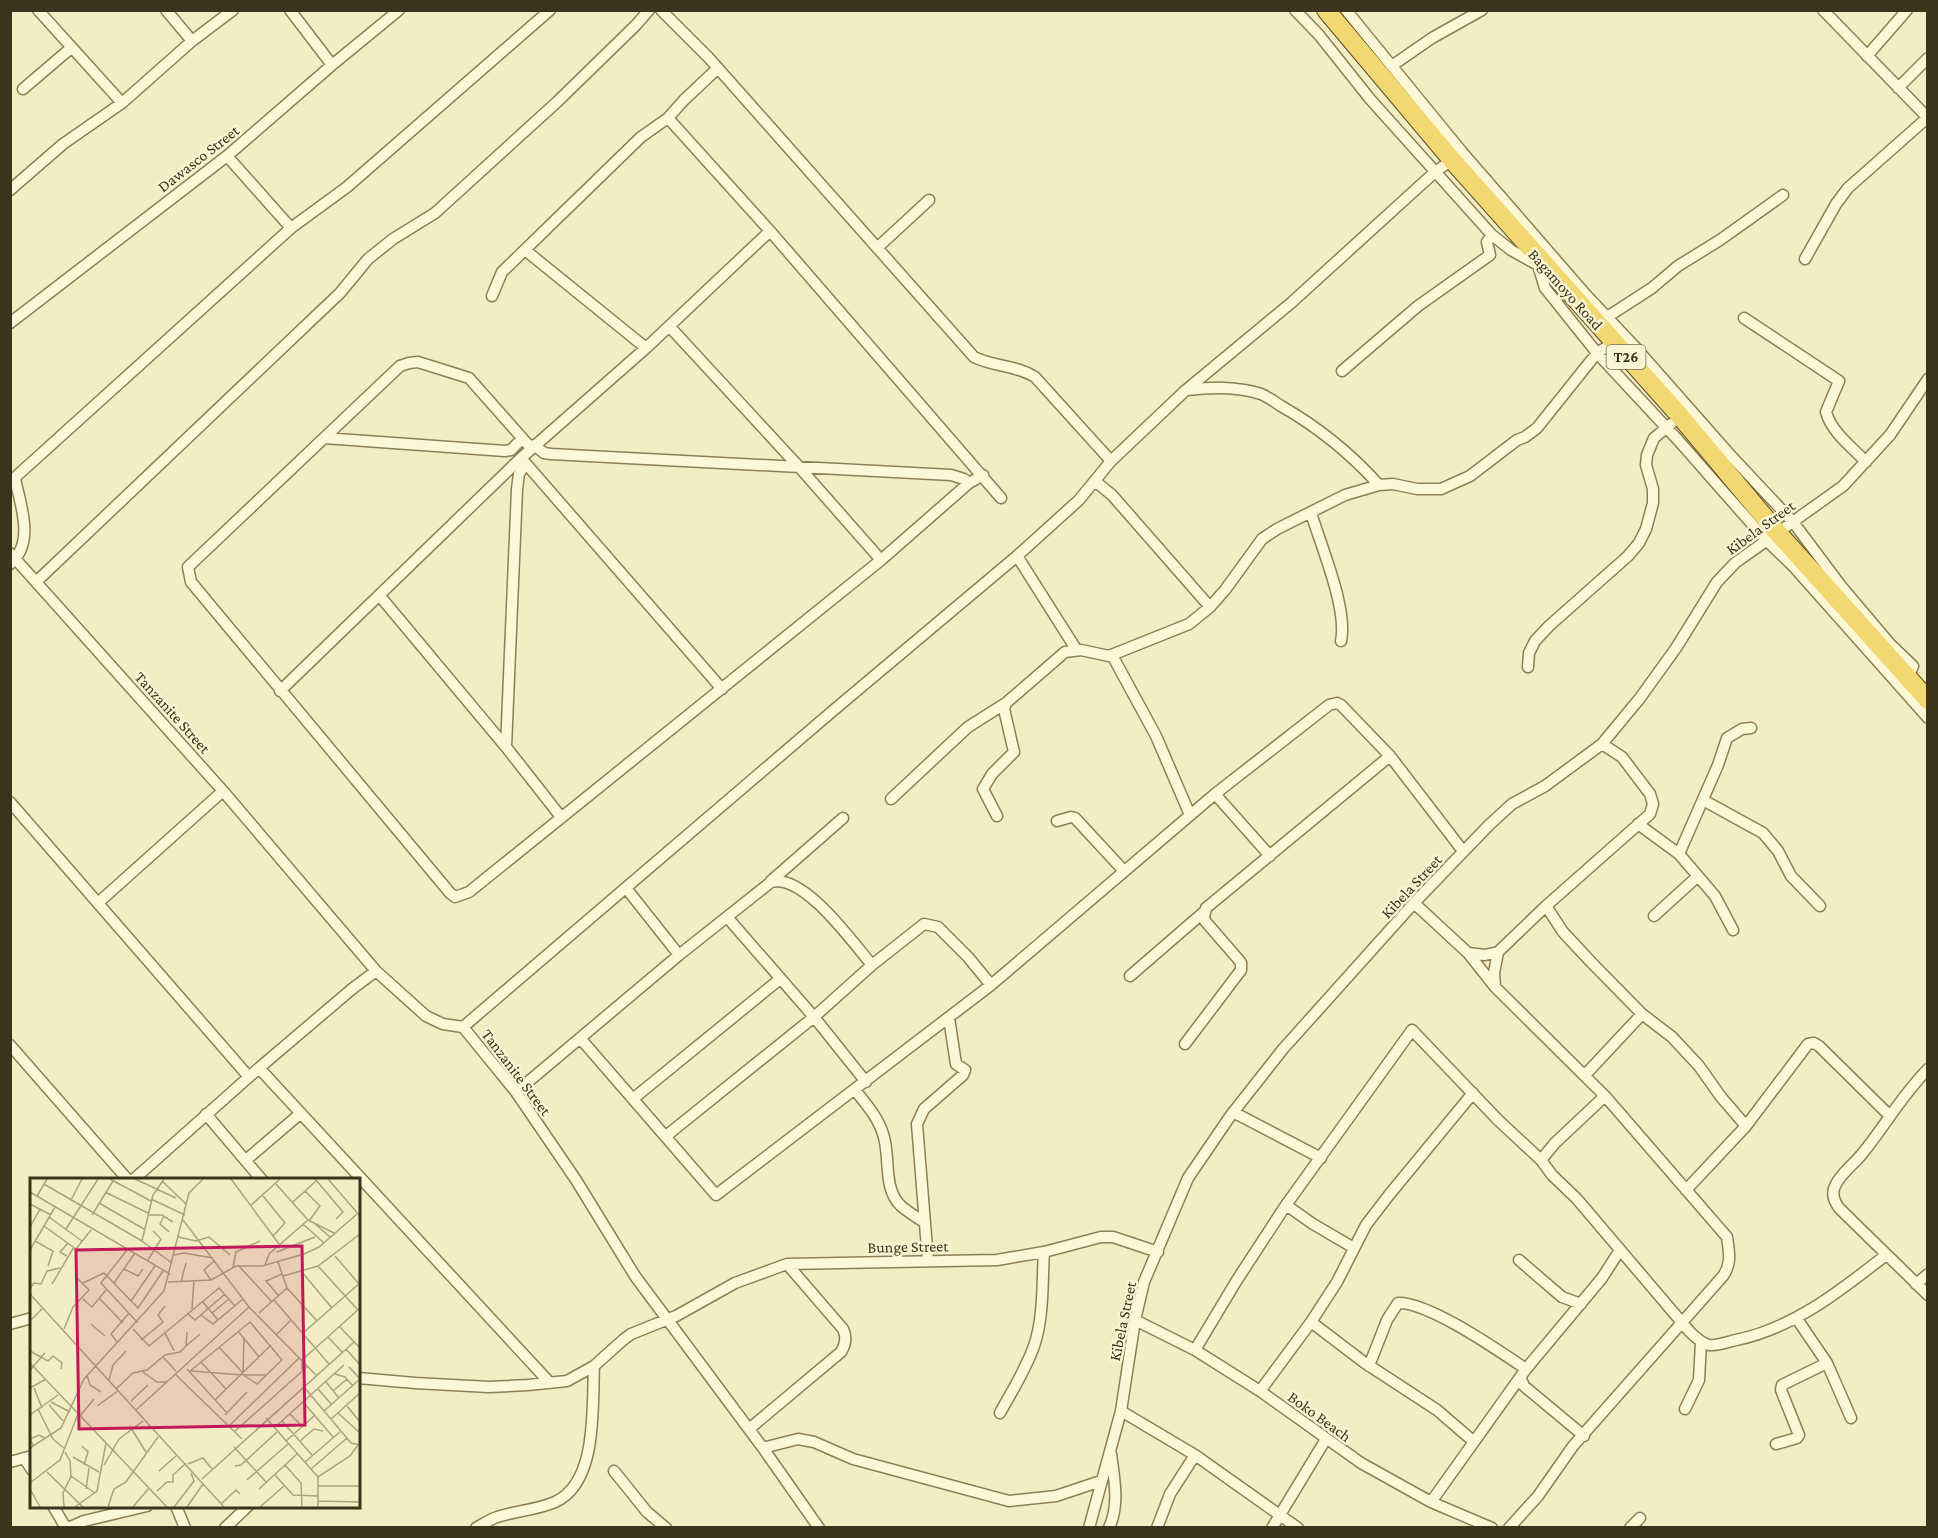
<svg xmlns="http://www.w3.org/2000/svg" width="1938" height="1538" font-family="'Crimson Pro',serif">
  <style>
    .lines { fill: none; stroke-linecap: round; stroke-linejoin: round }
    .minor-casing { stroke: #8f7f57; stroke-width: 13 }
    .trunk-casing { stroke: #5c4c2c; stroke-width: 20 }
    .minor { stroke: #fcf8d7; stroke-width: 10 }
    .trunk { stroke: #f2d871; stroke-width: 18 }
    .labels { text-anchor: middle; stroke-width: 5; stroke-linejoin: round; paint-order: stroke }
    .shield { fill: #f9f5d3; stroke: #756d54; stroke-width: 1.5 }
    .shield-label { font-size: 15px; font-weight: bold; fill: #3d331d }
    .street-label { font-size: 16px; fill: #3d331d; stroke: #f9f5d3 }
    .inset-road { fill: none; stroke: #aaa380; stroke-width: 1.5 }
    .view { fill: #c2185b; fill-opacity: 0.15; stroke: #c2185b; stroke-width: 3 }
    .inset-edge { fill: none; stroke: #3d331d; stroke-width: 3 }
  </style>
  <rect width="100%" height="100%" fill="#f2edc2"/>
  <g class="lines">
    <!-- minor casing -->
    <g class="minor-casing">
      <path id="minor" d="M38 10 122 103
        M166 10 192 41
        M290 10 332 65
        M661 10 708 57 974 357C994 367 1016 365 1035 377L1111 461
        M1295 10 1319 35 1370 99 1492 235 1511 250 1538 265 1545 288 1597 353 1678 440 1766 540 1793 566 1928 718
        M1346 10 1462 152 1587 296 1636 348 1732 457 1793 522 1841 586 1890 644 1913 666 1908 678
        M1823 10 1928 118
        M1867 56 1907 10
        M1393 65 1432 38 1482 10
        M1898 88 1928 58
        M23 89 71 48
        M668 118 770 231 1001 498
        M227 156 291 228
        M10 190 63 144 122 103 192 41 233 10
        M877 248 929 200
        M525 250 646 348
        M1805 259 1836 204 1848 188 1927 118
        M492 296 502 272 641 137 668 118 684 100 718 68
        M1744 318 1839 381 1826 412C1832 433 1852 447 1866 462
        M1601 321 1652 288 1678 266 1720 240 1783 195
        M10 323 227 156 332 65 399 10
        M669 326 800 468 881 560
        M1342 371 1418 306 1490 255 1487 242 1492 235
        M1187 390C1212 387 1237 386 1261 394 1268 397 1275 402 1281 406 1318 427 1351 454 1379 485
        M324 438 505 451 511 450 522 439
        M534 445 544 453 551 454 951 475 964 479 969 483
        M531 448 469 378 418 362 409 363 400 366 188 567 191 582 450 893 455 897 469 892 881 560 969 483 983 475
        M521 458 722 689
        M10 482 291 228 347 187 550 10
        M1096 482 1112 495 1210 607
        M1311 513C1321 546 1348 609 1341 641
        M10 553 223 791 376 971 426 1016 443 1024 463 1027 516 1092 576 1180 635 1276 763 1448 819 1528
        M1017 556 1076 649
        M10 564C35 543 21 506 15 479
        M37 581 340 293 368 259 393 239 435 213 557 102 636 25 649 10
        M379 595 506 747 561 817
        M1112 655 1156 736 1190 815
        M1528 667 1529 653 1535 641 1549 626 1628 556 1639 543 1646 529 1653 503V489L1646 465 1647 455 1654 438 1671 424
        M280 691 521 458 646 348 770 231
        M506 747 517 489 519 474 525 464
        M1215 794 1270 856
        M891 799 968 727 1006 703
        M1703 800 1763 833 1778 851 1791 876 1820 906
        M10 802 249 1077
        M997 816 983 789 992 774 1014 752 1004 709 1006 703 1065 652 1081 650 1109 656 1189 624 1210 607 1225 590 1262 539 1277 529 1345 495 1379 485 1393 484 1417 489H1441L1470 476 1517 440 1525 437 1537 428 1597 353 1613 343
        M1057 821 1071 817 1075 818 1124 871
        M1638 824 1679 854 1715 896 1733 930
        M1679 854 1718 765 1727 738 1742 729 1751 728
        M771 881 843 818
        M626 888 679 955
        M99 902 223 791
        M1414 903 1468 953 1495 987 1605 1096 1727 1237C1729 1252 1732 1263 1723 1276L1573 1446 1538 1496 1509 1528
        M1546 906 1563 932 1591 962 1642 1014 1672 1037 1699 1066 1721 1097 1746 1126
        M1654 916 1698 876
        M727 917 814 1017 866 1082
        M1468 953 1485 955 1498 952
        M1130 976 1204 912
        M1495 987 1494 973 1498 952 1546 906 1650 814 1653 804 1650 794 1622 757 1602 744
        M463 1027 835 709 1017 556 1079 500 1111 461 1186 390 1291 303 1435 172 1452 160
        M580 1038 716 1195 991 985 1215 794 1329 705 1337 703 1341 705 1390 756 1463 851
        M1185 1044 1241 970V963L1238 959 1205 921 1204 917 1206 908 1390 756
        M10 1045 128 1180
        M259 1068 550 1383
        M1928 1069C1902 1095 1885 1126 1862 1154 1854 1164 1840 1174 1835 1186 1831 1194 1834 1201 1839 1208L1928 1295
        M1585 1075 1642 1014
        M855 1090C865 1103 878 1117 883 1134 891 1156 882 1188 901 1206 908 1212 916 1217 924 1222
        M516 1092 679 955 771 882C804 873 853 943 872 965
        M634 1098 780 979
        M1233 1112 1321 1158
        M206 1114 262 1180
        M666 1136 814 1017 872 965 924 924 938 927 968 957 991 985
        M246 1160 301 1113
        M1541 1160 1555 1143 1605 1096
        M133 1180 259 1068 352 989 376 971
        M1686 1190 1746 1126 1808 1044 1814 1043 1819 1046 1889 1115
        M1286 1205 1313 1224 1354 1248
        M1519 1260 1562 1297 1581 1304
        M928 1261 917 1124 924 1109 963 1075 965 1070 956 1064 949 1018
        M1916 1284 1928 1274
        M1797 1319 1827 1363 1851 1418
        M1135 1320 1195 1350 1260 1391 1361 1463 1431 1502 1492 1528
        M1311 1322 1365 1363 1437 1410 1473 1441
        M10 1324 32 1318
        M1195 1350 1237 1280 1286 1205 1412 1030 1498 1120 1541 1160 1552 1175 1577 1199 1690 1332C1695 1337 1701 1343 1709 1345 1717 1346 1727 1342 1736 1340 1794 1328 1840 1291 1886 1255
        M1369 1366 1387 1320 1398 1303C1429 1302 1499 1351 1526 1369
        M358 1378 415 1383 489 1387 528 1385 567 1381 594 1366 623 1340 631 1334 676 1316 735 1283 787 1264 997 1260 1044 1252 1101 1237H1113L1158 1252
        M1521 1379 1524 1386 1584 1436
        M1260 1391 1311 1322 1337 1282 1366 1225 1389 1195 1473 1093
        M1685 1409 1699 1380 1701 1342
        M1121 1411 1195 1455 1298 1528
        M1000 1413C1012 1391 1026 1369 1034 1346 1044 1317 1042 1282 1044 1252
        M749 1429 841 1352C846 1344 847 1337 843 1329L787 1264
        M1776 1444 1797 1438 1799 1435 1781 1390 1782 1385 1827 1363
        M763 1448 798 1439 814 1442 853 1459 1009 1501 1056 1496 1101 1481
        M24 1458 32 1470
        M10 1462 32 1456
        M614 1471 647 1512 666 1528
        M1431 1502 1526 1369 1602 1278 1620 1250
        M53 1506 66 1528
        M176 1506 185 1528
        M68 1528 84 1521 147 1506
        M225 1528 248 1506
        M476 1528C483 1524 489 1520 497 1517 515 1511 537 1510 555 1502 598 1483 592 1407 594 1366
        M1089 1528 1121 1411 1135 1320 1144 1282 1188 1178 1231 1115 1283 1049 1414 903 1489 825 1512 804 1545 786 1602 744 1640 698 1676 648 1717 582 1735 563 1843 486 1890 435 1928 379
        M1109 1528C1120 1504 1114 1478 1111 1454
        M1157 1528 1170 1494 1195 1455
        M1272 1528 1326 1439
        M1630 1528 1640 1518"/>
    </g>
    <!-- trunk casing -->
    <g class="trunk-casing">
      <path id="trunk" d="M1326 10 1452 160 1680 416 1777 532 1928 700"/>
    </g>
    <!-- minor -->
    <use href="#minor" class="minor"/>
    <!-- trunk -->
    <use href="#trunk" class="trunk"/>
  </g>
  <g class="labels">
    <!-- shield labels -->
    <rect class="shield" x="1606.5" y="345" width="39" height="24" rx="4.5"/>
    <g class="shield-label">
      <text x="1626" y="362">T26</text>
    </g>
    <!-- street labels -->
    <g class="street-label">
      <text transform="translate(198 158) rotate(-38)" y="6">Dawasco Street</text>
      <text transform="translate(1566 289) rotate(48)" y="6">Bagamoyo Road</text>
      <text transform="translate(1760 527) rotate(-36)" y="6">Kibela Street</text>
      <text transform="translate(173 712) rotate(48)" y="6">Tanzanite Street</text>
      <text transform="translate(1411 886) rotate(-47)" y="6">Kibela Street</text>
      <text transform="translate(517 1072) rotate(53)" y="6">Tanzanite Street</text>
      <text transform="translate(908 1246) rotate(-1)" y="6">Bunge Street</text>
      <text transform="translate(1122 1321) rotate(-78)" y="6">Kibela Street</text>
      <text transform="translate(1320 1416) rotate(36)" y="6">Boko Beach</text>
    </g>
  </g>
  <!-- overview -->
  <g transform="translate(30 1178)">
    <rect width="330" height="330" fill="#f2edc2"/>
    <path class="inset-road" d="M80 1 121 23M105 1 146 20M134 1 123 17 112 63 142 85M201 1 249 66M285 1 313 34 306 41M298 1 330 38M132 3 156 26M14 6 112 63M275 13 290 28 279 43M0 14 140 96M75 14 118 35M7 18 17 1M233 18 255 45 243 58M121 21 155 37M41 22 52 1M263 24 286 3M69 25 114 51M0 26 21 37M220 28 250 1M62 37 83 3M118 37H132L143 44M134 38 130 46 139 54M19 39 52 63M153 42 219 129 286 197M278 42 304 55M284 45 300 59M273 46 294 65M14 48 46 71 61 52M0 49 10 31M36 51 68 1M148 59 166 63 179 59 200 77M5 63 23 73 18 88M0 72 25 29M97 72 71 105 108 145M247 74 285 59M144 77 154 75 183 80M37 78 30 74 38 65M305 78 329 106M118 82 131 61 123 53M248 84 257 110 287 143M208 87 242 124M235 87 239 76 278 42 246 6M288 88 328 132M203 89 206 74 230 63M94 91 108 98 113 91M271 93 302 130M253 98 288 88 330 56M181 102 174 92 185 82M138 104 181 102 206 88H232L274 76 289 69 327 36M151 104 156 85M53 105 74 95 108 130 133 93M84 105 105 75M22 106 44 69M0 110 4 105 11 106 17 93 30 90M0 116 194 329M249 118 236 103 252 96M69 120 93 145M53 121 62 129 76 112M244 122 299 186M101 123 125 88M172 123 188 142M162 131 164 102M157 135 165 142 195 116M182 135 199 121M229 135 257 110M171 137 183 146 213 121M0 143 13 130M61 146 75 158M309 148 330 170M34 151 43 129 59 112 46 99M103 151 119 168 189 110 205 128M208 153 229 179M135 155 144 173M273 155 330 105M247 156 261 142M298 159 312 174M111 162 133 144 128 137 135 128M87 164 81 156 99 135M156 168 170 156M189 169 213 195M316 171 330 187M0 173 18 183 23 178 32 185 31 191M133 179 146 193M171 184 196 211M0 185 137 329M157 191 197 235M0 192 15 175M272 192V182L330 130M161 193 212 197M113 194 127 204H136M159 194 220 144 252 182 227 206 212 196M213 194 214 161M145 196 212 261M305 196 315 199 323 208M57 197 60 207 71 214M213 197H236M79 202 83 187 96 173M296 204 309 220M274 209 321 265 330 267M0 210 16 201M4 210 12 230M86 211 103 195 117 192 135 177 150 174 156 168 157 154M288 211 302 227M303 213 317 201M185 222 241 167M101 223 118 207M21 224 40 234M274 225 303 259M19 227 33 243M67 228 88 213M317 228 330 244M8 231 23 261 35 271M106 232 219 129M294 233 330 201 319 189M308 235 330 255M260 236 273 249M0 237 28 217M195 237 217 214M50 238 64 221M236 240 288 299V329M301 241 330 215M252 243 282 277M199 248 269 180M101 250 116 274M244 250 314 187M204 254 278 188M256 263 284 238M270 263 284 251 293 253M52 268 58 274 54 287M4 269 0 261 9 257 15 260M204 269 236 304M0 270 31 250 54 201 134 113 159 15 173 1M43 279 69 294M275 284 311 253M158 286 173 280 182 291M74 287 89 261 113 243M255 287 271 305 272 329M205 288 211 287 247 254M281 291 317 260M129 293 147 277M17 294 53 329M245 297 263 317 288 318M41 298 65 315M288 299 320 278 328 267M172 301 324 164M217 302 258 266M0 305 30 282 48 236M288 308H330M0 311 10 329M56 311 59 290M229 311 267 276M127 313 137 304H143V297L156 285M288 323 330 324M191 326 206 312 210 316M34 329 33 315 41 298 40 283 35 274M45 329 67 313 76 265M78 329 84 311 96 304 128 259M103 329 119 310M144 329 164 303 161 295M157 329 173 306M230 329 254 308"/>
    <path class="view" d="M272 68 275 247 49 251 46 72Z"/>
    <rect width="330" height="330" class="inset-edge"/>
  </g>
  <!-- border -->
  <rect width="1938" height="1538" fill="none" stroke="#3d331d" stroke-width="24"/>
</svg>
